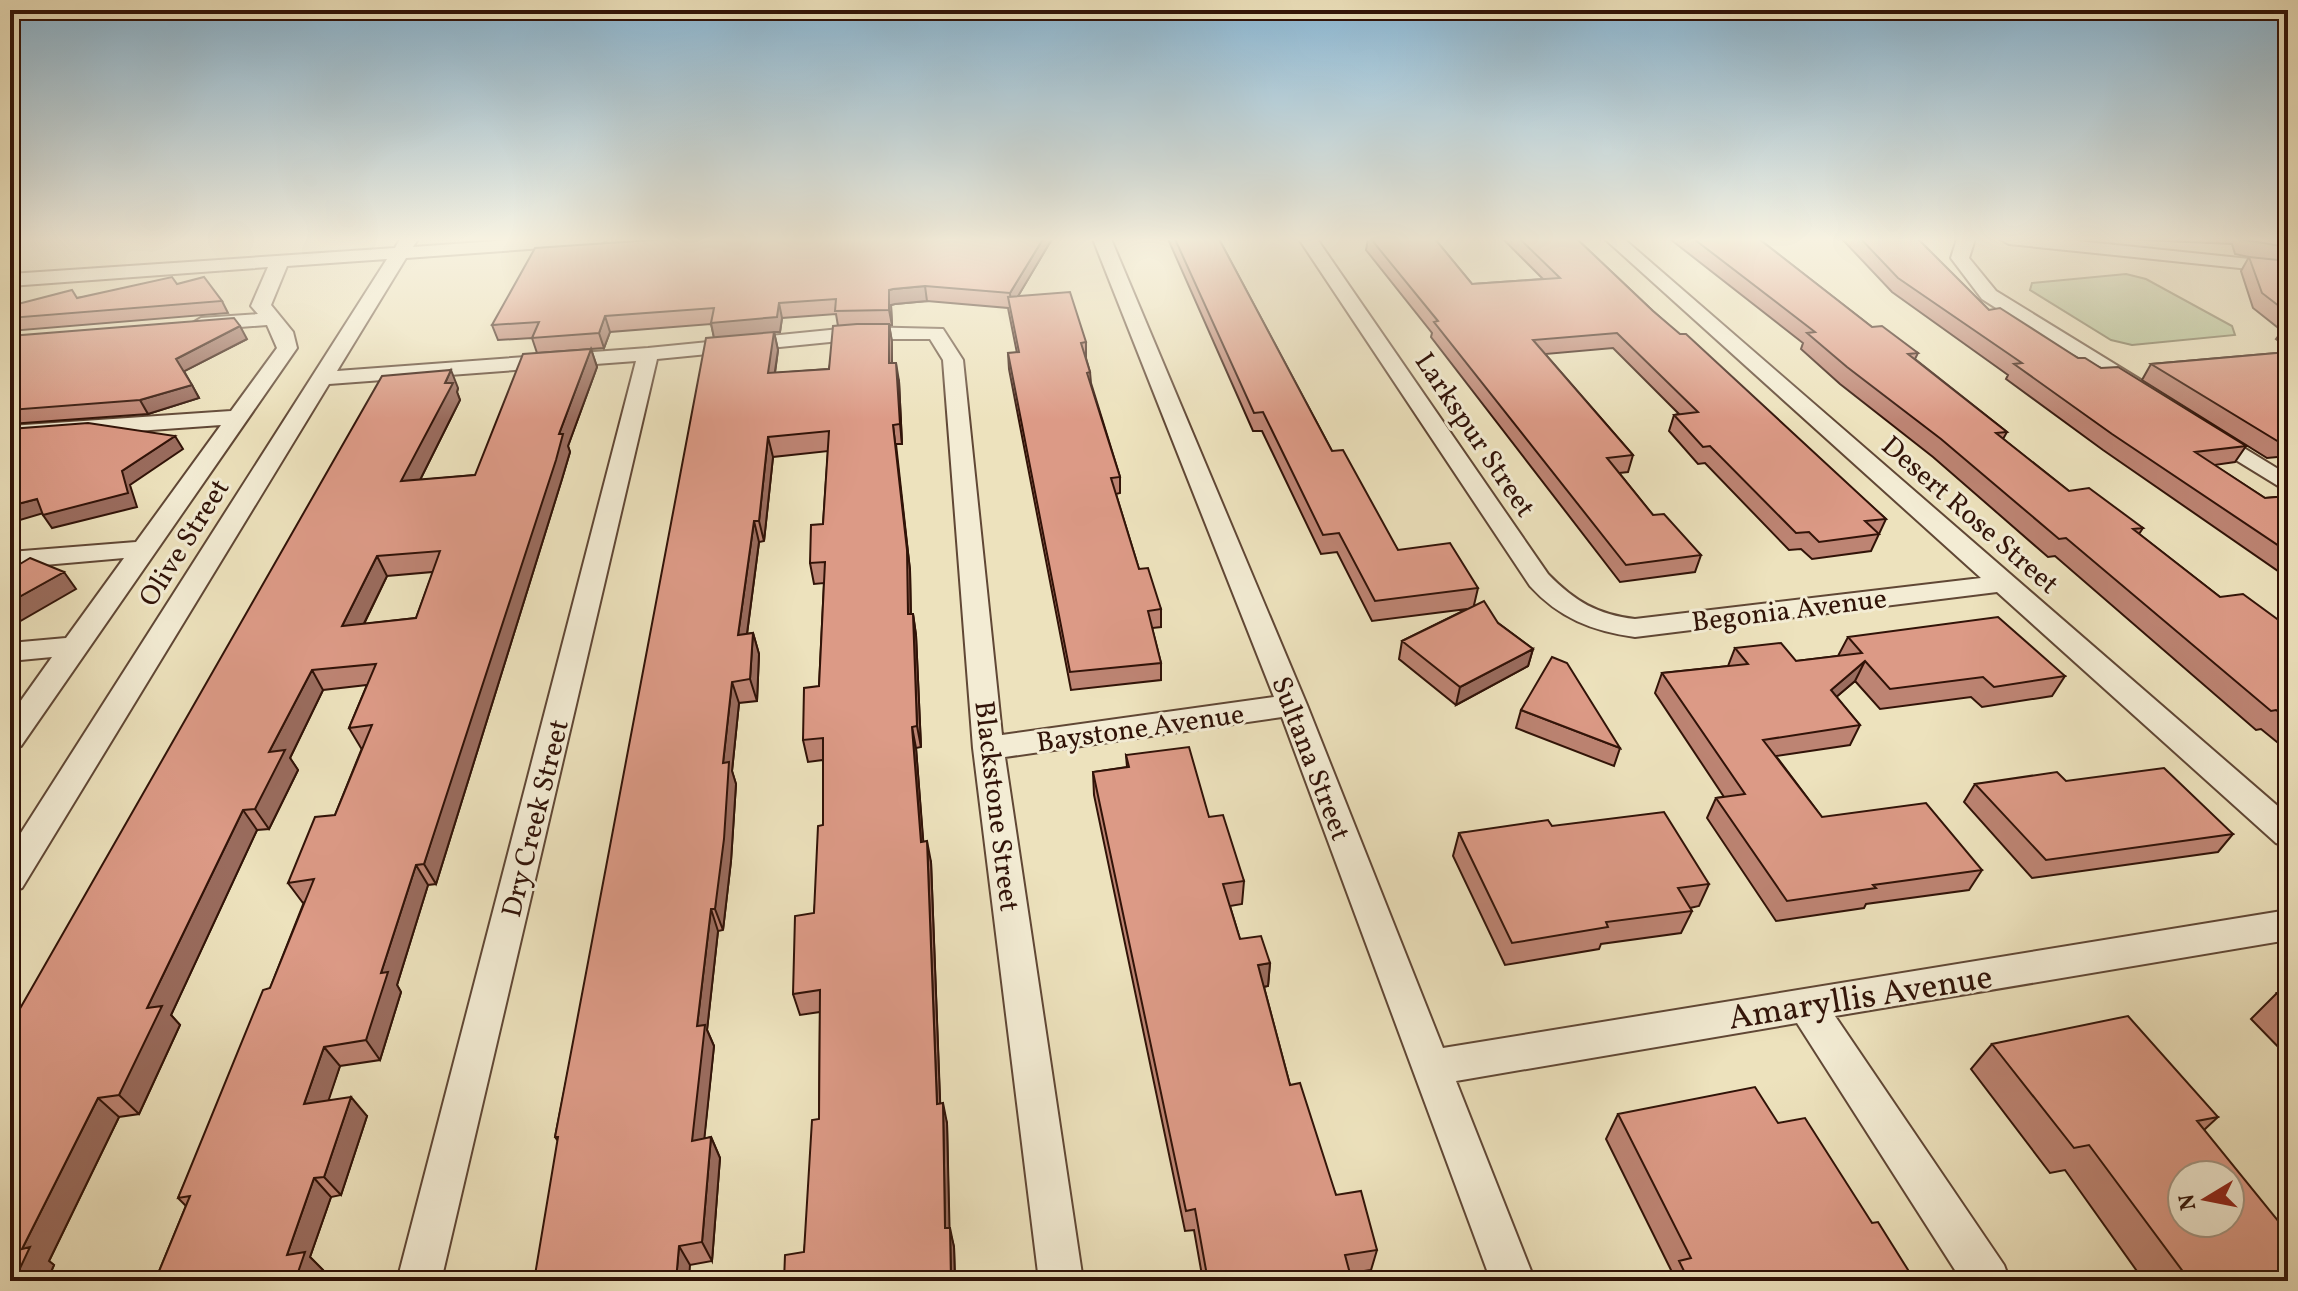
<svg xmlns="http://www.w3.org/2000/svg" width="2298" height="1291" font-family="Vollkorn,serif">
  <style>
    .green { fill: #b3c495; stroke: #726c4e; stroke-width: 2 }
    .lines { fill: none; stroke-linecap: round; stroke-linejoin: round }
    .street-casing { stroke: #604735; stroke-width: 4 }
    .street { fill: #f3ecd4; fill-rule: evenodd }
    .wall { fill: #bd8473; stroke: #311308; stroke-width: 2; fill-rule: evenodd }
    .shaded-wall { fill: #9a6c5e; stroke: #311308; stroke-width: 2 }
    .building { fill: #dc9a86; stroke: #311308; stroke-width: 2; fill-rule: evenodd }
    .labels { text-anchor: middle; stroke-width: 6; stroke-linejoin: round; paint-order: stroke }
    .street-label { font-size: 28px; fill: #311308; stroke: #f3ecd4 }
    .near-street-label { font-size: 34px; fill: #311308; stroke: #f3ecd4 }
  </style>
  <rect width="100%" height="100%" fill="#ede2bd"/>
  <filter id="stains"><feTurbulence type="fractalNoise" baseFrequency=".0025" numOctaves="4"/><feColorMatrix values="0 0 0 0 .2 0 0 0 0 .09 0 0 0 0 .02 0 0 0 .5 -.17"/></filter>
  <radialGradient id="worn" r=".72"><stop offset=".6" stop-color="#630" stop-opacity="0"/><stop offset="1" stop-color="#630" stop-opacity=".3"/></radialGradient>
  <!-- green -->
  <path class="green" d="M2126 274 2146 279 2232 326 2235 335 2132 345 2111 340 2030 290 2032 283Z"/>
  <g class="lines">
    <!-- street casing -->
    <g class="street-casing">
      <path id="street" d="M400 239H418L413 247 525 239H608L599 244 406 258 337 371 648 348 860 327 943 329 963 360 1002 735 1274 697 1093 239H1111L1307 705 1443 1048 2288 910V940L1835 1016 2004 1265 2010 1281H1962L1797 1023 1456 1081 1535 1281H1491L1282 717 1005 757 1083 1281H1039L973 748 943 360 930 339H860L657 359 441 1281H397L636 361 329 384 22 888 10 892V850L387 259 287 266 271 305 293 332 297 348 21 746 10 749V716L52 657 10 661V643L66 638 124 558 10 568V552L136 542 221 425 10 440V426L231 411 277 348 267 325 201 330 191 324 201 318 258 314 251 306 268 267 10 286V274L395 248Z
        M1299 239H1317L1548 574C1574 601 1598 615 1635 619L1981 578 1605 239H1624L2288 815V847L2276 843 1997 592 1635 637C1592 631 1559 618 1530 586Z
        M1957 239H1975L1969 258 1996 291 2144 382 2147 387 2144 392H2128L1982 299 1951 258Z
        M2000 239H2058L2288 263V273L2009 244Z
        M2208 426 2288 475V492L2200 438 2197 433 2200 428Z"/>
    </g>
    <!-- street -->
    <use href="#street" class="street"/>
  </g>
  <!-- wall -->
  <path class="wall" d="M1052 239 1018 296 1086 342V358L1090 372 1091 383 1120 477V493L1116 494 1139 569 1161 609V627L1152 628 1161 663V680L1071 690 1009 369 1008 353H1017L1008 308 927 301 895 304 891 305 892 325H889L892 342V363L899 381 902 444H896L910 570 911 614H913L916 635 921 747 916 748 923 841 931 862 940 1103 947 1123 949 1228 954 1247 955 1281H784L804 1252 819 1119 820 1012 800 1015 793 994 814 913 823 825V760L808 762 803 740 819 686 824 583 814 584 810 563 823 524 828 451 773 457 764 541 759 542 747 634 753 633 759 654 757 701 739 703 732 771 736 784 731 861 723 930 718 931 707 1030 714 1046 704 1139 711 1137 720 1158 712 1261 690 1265 558 1141 555 1137 714 337 711 324 610 332 604 348 537 353 532 338 498 340 492 325ZM836 314 838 326 829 369 775 373 778 350 774 332H780L782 318Z
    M1168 239H1219L1332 451 1398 550 1478 588 1474 605 1533 649 1528 666 1456 705 1399 659 1402 641 1467 609 1372 621 1337 552 1321 554 1262 431H1253Z
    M1368 239H1435L1472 284 1543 279 1503 239H1577L1653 311 1886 519 1871 551 1812 559 1801 549 1789 550 1705 463 1698 464 1669 431 1674 415 1679 414 1613 348 1545 354 1633 455 1628 472 1619 473 1653 515 1701 555 1695 572 1620 582 1431 337 1432 333 1366 250Z
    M1670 239H1759L1872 327 1918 353 1915 359 2007 432 2003 439 2069 491 2143 528 2139 534 2220 597 2288 627V751L2261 729 2256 730 2055 556 2048 557 1933 457 1840 384 1801 349 1803 343Z
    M1842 239H1918L1989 310 2078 358 2101 368 2246 446 2235 462 2214 465 2265 498 2288 496V578L2103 450 2006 379 2008 375 1892 292Z
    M2124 239H2288V348L2276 339 2282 331 2253 308 2241 271 2249 257 2235 254 2232 244Z
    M177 284 222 301 228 313 10 331V306L77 298Z
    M10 336 247 339 184 371 199 398 148 414 10 424Z
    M591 349 597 367 568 446 570 452 562 479 436 884 428 885 397 985 401 992 380 1060 340 1066 328 1100 367 1116 341 1195 331 1197 310 1257 323 1270 319 1281H155L186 1206 178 1198 270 988 304 902 303 903 288 883 335 815 362 748H361L349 728 367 685 323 690 290 758 298 770 269 829 257 830 171 1015 180 1025 139 1114 119 1117 49 1261 54 1265 47 1281 10 1026 458 388 457 392 460 400 420 480 475 475ZM433 572 416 618 364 624 387 576Z
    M2288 352V456L2267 458 2142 380 2151 364Z
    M1848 637 2065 676 2052 696 1982 707 1971 697 1880 709 1855 681 1836 697 1860 725 1850 745 1776 756 1822 817 1982 870 1969 890 1866 904 1864 908 1776 921 1707 818 1716 798 1724 797 1655 693 1662 673 1728 666 1735 648 1796 661 1838 656Z
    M1521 710 1620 748 1614 766 1516 728Z
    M1126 755 1209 817 1244 881 1242 904 1230 906 1240 939 1270 963 1268 986 1264 987 1290 1085 1336 1195 1377 1250 1371 1270 1350 1273 1352 1281H1203L1194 1230 1185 1231 1094 795 1093 772 1127 767Z
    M2066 781 2233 834 2218 852 2032 878 1964 802 1975 784Z
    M1552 826 1709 884 1699 906 1690 908 1692 911 1681 933 1601 944 1599 949 1505 965 1453 856 1459 833Z
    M2288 991V1057L2251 1019 2277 993Z
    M1992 1044 2218 1117 2204 1130 2288 1281H2144L2065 1170 2050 1173 1971 1069Z
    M1618 1114 1778 1123 1872 1223 1915 1281H1666L1672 1272 1606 1139Z"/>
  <!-- shaded-wall -->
  <path class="shaded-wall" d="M1043 239H1052L1011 308 1010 293Z
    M925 286 927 301 895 304 891 305 892 325 889 310V290L893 289Z
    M779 303 782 318 780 332H774L778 350 772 392 714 338 711 323Z
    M605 316 610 332 604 348 599 333Z
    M889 324 892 342V382L889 363Z
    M240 326 247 339 183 372 176 359Z
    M591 349 597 367 568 446 570 452 562 479 436 884 424 864 559 434Z
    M896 363 899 381 902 444 900 424Z
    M451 370 458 388 457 392 460 400 410 500 401 481Z
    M192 385 199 398 148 414 140 400Z
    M893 425 910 570 911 635 908 614Z
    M175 436 183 449 130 485 137 507 52 528 43 515 122 471Z
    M768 437 773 457 764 541 759 521Z
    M37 499 47 512 10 523V506Z
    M754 521 759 542 744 656 738 635Z
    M377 556 387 576 353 646 342 626Z
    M64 572 76 589 10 627V602Z
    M913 614 916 635 921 747 917 726Z
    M753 633 759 654 757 701 750 679Z
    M1533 649 1528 666 1456 705 1460 687Z
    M1865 661 1855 681 1821 710 1831 690Z
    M312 670 323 690 290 758 298 770 269 829 255 809 269 752Z
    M732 682 739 703 732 771 736 784 731 861 723 930 715 909 723 763Z
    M912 727 916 748 925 863 921 842Z
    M243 810 257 830 171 1015 180 1025 139 1114 119 1095 147 1008Z
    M927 841 931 862 941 1124 937 1104Z
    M416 865 428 885 397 985 401 992 380 1060 366 1040 381 973Z
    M711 909 718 931 707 1030 714 1046 702 1161 692 1141 697 1026Z
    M1270 963 1268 986 1256 988 1258 965Z
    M324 1047 340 1066 321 1123 304 1104Z
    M351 1097 367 1116 341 1195 324 1177Z
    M98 1098 119 1117 49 1261 54 1265 47 1281H14L22 1249Z
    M943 1103 947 1123 950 1247 945 1228Z
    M711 1137 720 1158 712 1261 702 1242Z
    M314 1178 331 1197 310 1257 323 1270 319 1281H295L287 1255Z
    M950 1228 954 1247 955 1281H951Z
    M679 1246 690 1265 689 1281H676Z"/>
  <!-- building -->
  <path class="building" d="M666 239H1043L1010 293 925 286 893 289 889 290V310L835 311 836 299 779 303 777 317 711 323 714 308 605 316 599 333 532 338 539 322 492 325 535 248Z
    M1175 239H1219L1332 451 1343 450 1398 550 1450 543 1478 588 1375 601 1339 533 1323 535 1263 412 1254 413Z
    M1371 239H1435L1472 284 1560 278 1520 239H1577L1653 311 1680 334H1686L1886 519 1865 521 1879 534 1819 542 1809 532 1796 533 1710 446 1703 447 1674 415 1698 412 1617 333 1533 340 1633 455 1607 458 1653 515 1664 514 1701 555 1626 565 1434 322 1438 321Z
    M1694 239H1759L1872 327 1882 326 1918 353 1908 354 2007 432 1996 433 2069 491 2089 488 2143 528 2133 529 2220 597 2243 594 2288 627V719L2276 710 2271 711 2066 538 2059 539 1941 439 1847 367 1807 333 1815 332Z
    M1861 239H1918L1989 310 2000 308 2078 358H2085L2101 368 2118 367 2246 446 2195 452 2265 498 2288 496V552L2112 434 2014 364 2022 363 1898 278Z
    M2243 239H2288V247L2244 240Z
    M2249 257 2288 261V313L2262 293Z
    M172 277 177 284 204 277 222 301 10 318V306L72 290 77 298Z
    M1070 292 1086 342 1081 343 1090 372 1087 373 1120 477 1111 478 1139 569 1148 568 1161 609 1148 611 1161 663 1070 672 1008 353 1019 352 1008 297Z
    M234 318 240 326 176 359 192 385 140 400 10 410V336Z
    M857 324H889V363H896L900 424 893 425 907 550 908 614H913L917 726 912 727 921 842 927 841 937 1104 943 1103 945 1228H950L951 1281H784L785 1255 804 1252 812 1120 819 1119 820 990 793 994 795 916 814 913 818 826 823 825V738L803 740 804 688 819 686 825 562 810 563 811 525 823 524 829 431 768 437 759 521H754L738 635 753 633 750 679 732 682 723 763 729 762 724 839 715 909H711L697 1026 705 1025 692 1141 711 1137 702 1242 679 1246 676 1281H534L558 1137H555L706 338 774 332 768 373 829 369 833 326Z
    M591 349 559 434H563L556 460 424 864 416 865 381 973 388 972 366 1040 324 1047 304 1104 351 1097 324 1177 314 1178 287 1255 305 1252 295 1281H155L190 1196 178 1198 263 990 270 988 314 879 288 883 315 817 335 815 372 725 349 728 376 664 312 670 269 752 285 750 255 809 243 810 147 1008 162 1006 119 1095 98 1098 22 1249 30 1247 14 1281H10V1026L382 376 451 370 445 383H453L401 481 475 475 523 354ZM440 551 416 618 342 626 377 556Z
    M2288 352V441L2279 442 2151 364Z
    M88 423 175 436 122 471 128 493 43 515 37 499 10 506V429Z
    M30 558 64 572 10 602V570Z
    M1484 601 1498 623 1533 649 1460 687 1402 641Z
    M1998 617 2065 676 1994 687 1983 677 1890 689 1865 661 1831 690 1860 725 1763 740 1822 817 1926 803 1982 870 1873 885 1876 888 1787 901 1716 798 1745 794 1662 673 1748 664 1735 648 1781 643 1796 661 1862 653 1848 637Z
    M1552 657 1567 663 1620 748 1521 710Z
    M1189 747 1209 817 1223 815 1244 881 1223 884 1240 939 1261 936 1270 963 1258 965 1290 1085 1300 1083 1336 1195 1361 1191 1377 1250 1345 1255 1352 1281H1208L1195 1209 1186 1211 1093 772 1129 767 1126 755Z
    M2164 768 2233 834 2046 860 1975 784 2057 772 2066 781Z
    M1664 812 1709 884 1678 888 1692 911 1606 922 1608 927 1512 943 1459 833 1548 820 1552 826Z
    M2288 991V1003L2277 993Z
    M2128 1016 2218 1117 2197 1121 2288 1233V1281H2190L2089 1145 2074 1148 1992 1044ZM2182 1175H2230V1223H2182Z
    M1755 1087 1778 1123 1805 1118 1872 1223 1878 1222 1915 1281H1689L1679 1261 1691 1258 1618 1114Z"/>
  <!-- sky -->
  <linearGradient id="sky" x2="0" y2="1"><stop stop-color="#89b7d5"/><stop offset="0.57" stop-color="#f7f2e1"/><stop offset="1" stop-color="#f7f2e1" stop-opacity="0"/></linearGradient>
  <rect width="2298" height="420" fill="url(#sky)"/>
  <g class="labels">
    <!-- street labels -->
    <g class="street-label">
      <text transform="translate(1476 434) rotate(56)" y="10">Larkspur Street</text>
      <text transform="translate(1971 514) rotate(41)" y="10">Desert Rose Street</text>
      <text transform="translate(183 542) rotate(-58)" y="10">Olive Street</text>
      <text transform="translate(1789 609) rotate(-7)" y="10">Begonia Avenue</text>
      <text transform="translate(1140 727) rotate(-8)" y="10">Baystone Avenue</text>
      <text transform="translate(1312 758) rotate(69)" y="10">Sultana Street</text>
      <text transform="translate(998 806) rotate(83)" y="10">Blackstone Street</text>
      <text transform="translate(534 818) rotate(-76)" y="10">Dry Creek Street</text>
    </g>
    <!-- near-street labels -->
    <g class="near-street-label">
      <text transform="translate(1860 996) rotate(-9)" y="12">Amaryllis Avenue</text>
    </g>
  </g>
  <!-- margin -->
  <rect width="2298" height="1291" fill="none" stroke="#ede2bd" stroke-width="40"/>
  <rect x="12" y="12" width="2274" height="1267" fill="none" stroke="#311308" stroke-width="4"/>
  <rect x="20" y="20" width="2258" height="1251" fill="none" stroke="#311308" stroke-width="2"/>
  <!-- north arrow -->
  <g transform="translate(2206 1199) rotate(260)"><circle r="38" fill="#f3ecd4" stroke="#a59582" stroke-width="2"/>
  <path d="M0-6L14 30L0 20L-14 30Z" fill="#8f2418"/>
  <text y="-12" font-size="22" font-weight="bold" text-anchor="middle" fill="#311308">N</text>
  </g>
  <rect width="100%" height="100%" filter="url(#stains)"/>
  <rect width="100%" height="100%" fill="url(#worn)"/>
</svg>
